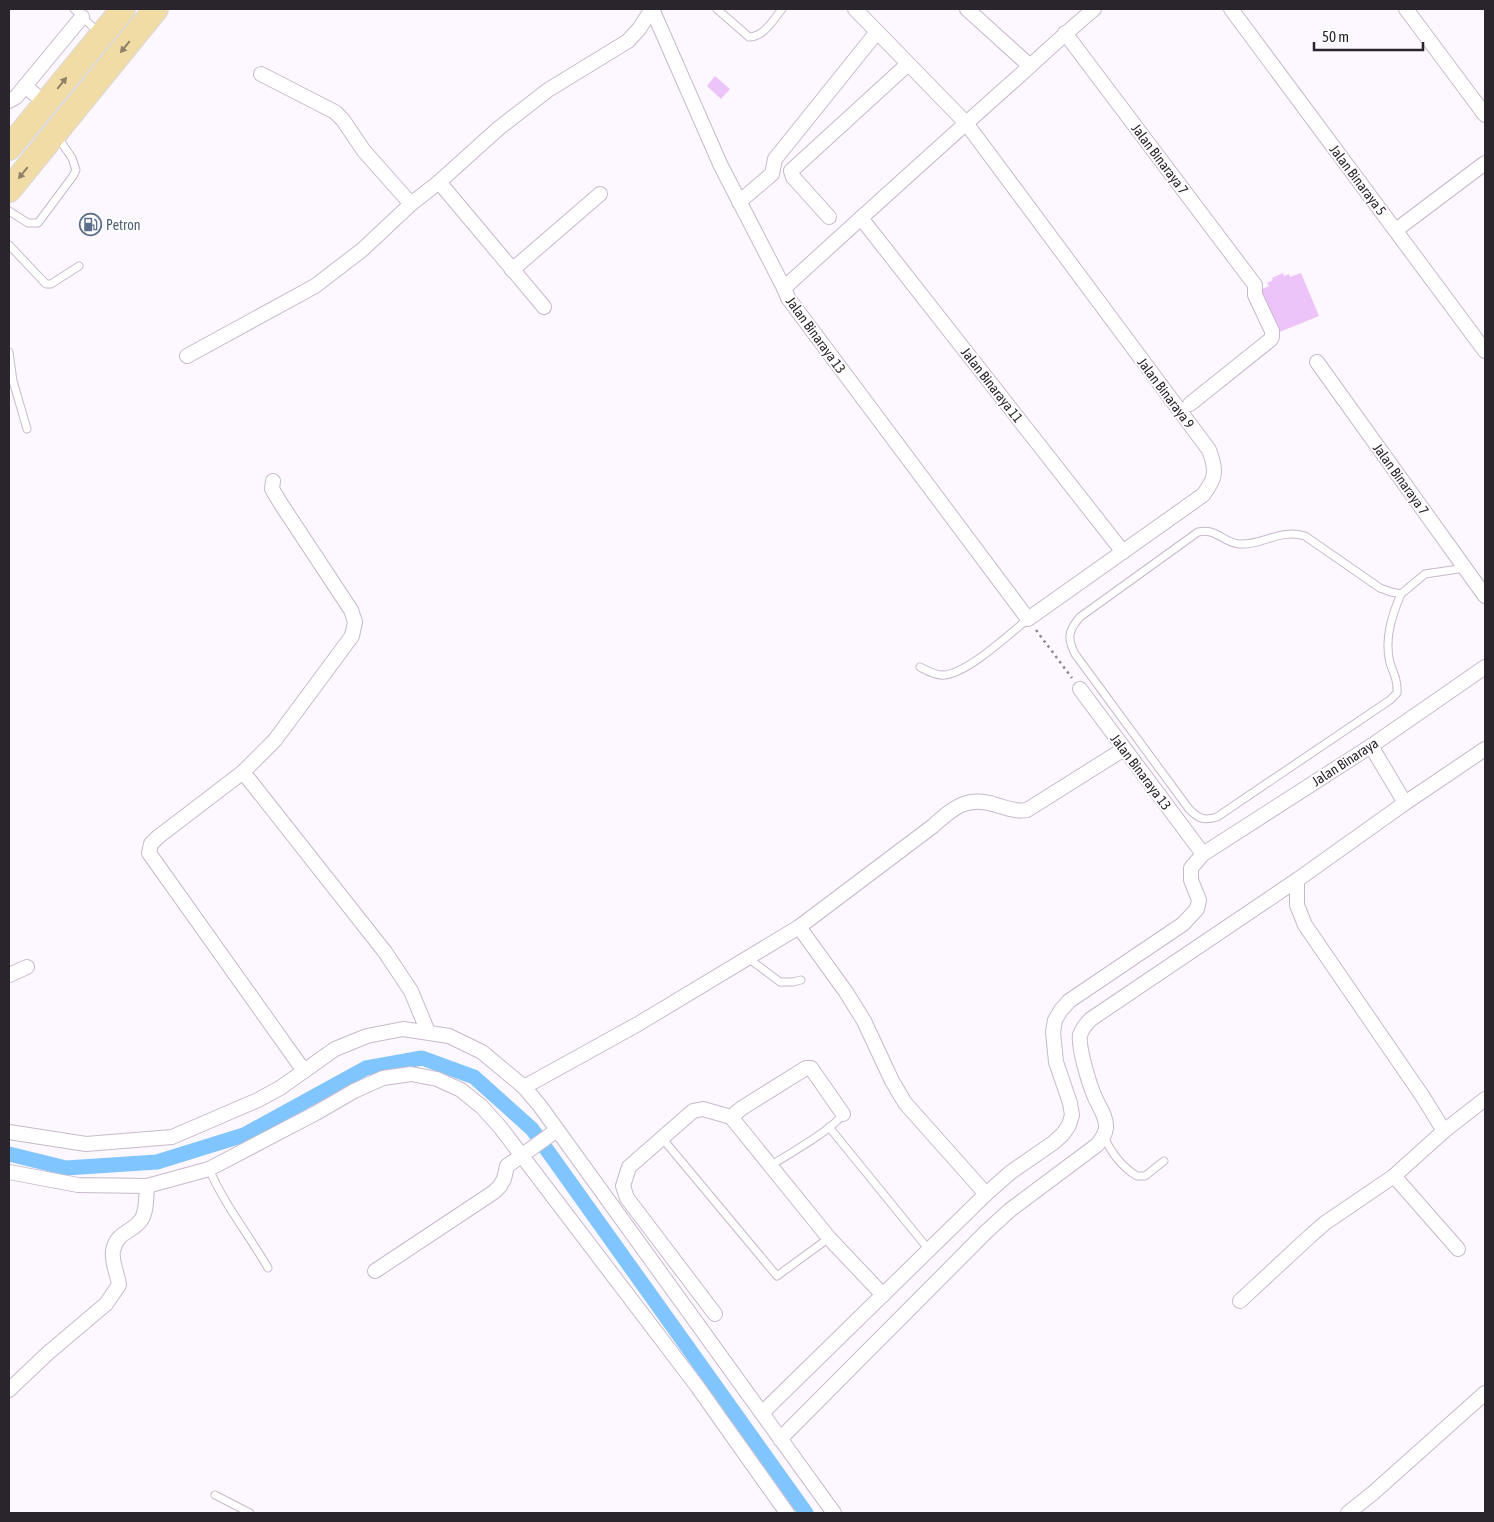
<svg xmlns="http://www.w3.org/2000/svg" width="1494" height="1522" font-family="'Asap Condensed',sans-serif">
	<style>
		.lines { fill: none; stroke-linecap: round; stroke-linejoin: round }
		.canal { stroke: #80c5fd; stroke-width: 15 }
		.building { fill: #edc4fa }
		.service-casing { stroke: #c7bacb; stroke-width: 9 }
		.minor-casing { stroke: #c7bacb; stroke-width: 16 }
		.trunk-casing { stroke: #d9d8d9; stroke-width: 26 }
		.path { stroke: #8e8990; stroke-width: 2.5; stroke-dasharray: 2.5 4; stroke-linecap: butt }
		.service { stroke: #fff; stroke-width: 7 }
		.minor { stroke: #fff; stroke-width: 14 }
		.trunk { stroke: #f2dca6; stroke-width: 24 }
		.oneway { fill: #8e8069 }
		.labels { text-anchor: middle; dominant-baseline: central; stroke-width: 4; stroke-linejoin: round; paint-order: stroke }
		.street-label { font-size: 14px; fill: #2a252c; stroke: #fff }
		.service-label { font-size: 14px; fill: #4e5e75; stroke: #fff; text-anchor: start }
	</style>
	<rect width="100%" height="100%" fill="#fdf7ff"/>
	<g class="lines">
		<path class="canal" d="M9,1154L66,1168L157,1162L244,1135L366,1068L422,1058L474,1077L532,1129L806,1513"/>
	</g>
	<g class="building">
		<path d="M715,76L730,89L721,99L707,86Z"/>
		<path d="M1283,273L1284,276L1289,274L1290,277L1301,273L1319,316L1277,333L1260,290L1269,286L1267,283L1273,280L1272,278Z"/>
	</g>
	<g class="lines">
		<defs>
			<g id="service">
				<path d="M74,9L99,33"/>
				<path d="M717,9L749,37C764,37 773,20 782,9"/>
				<path d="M9,211L28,223H38L73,176L76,170L72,158L57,136"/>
				<path d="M9,245L46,284H51L79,266"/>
				<path d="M9,352L13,381L27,429"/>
				<path d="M1401,594C1392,615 1384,639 1390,663C1394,674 1398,682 1397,693L1390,700L1217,817C1204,821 1199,819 1189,809L1075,654C1067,638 1068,631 1080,617L1198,532C1217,528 1222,542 1239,544C1262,546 1280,528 1305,536L1380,588L1391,592L1401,594L1425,574L1465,568"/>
				<path d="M920,667C928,671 936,676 945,675C969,672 1008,635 1028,619"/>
				<path d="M748,958L780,982H793L801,980"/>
				<path d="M829,1127L929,1250"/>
				<path d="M1104,1137C1111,1152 1122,1167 1137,1176H1145L1164,1161"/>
				<path d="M662,1138L777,1276L829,1238"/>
				<path d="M770,1166C789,1154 832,1130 843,1114"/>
				<path d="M209,1169C224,1204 249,1235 268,1268"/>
				<path d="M215,1495L250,1513"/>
			</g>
			<g id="minor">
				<path d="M652,9L721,166L784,288"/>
				<path d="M855,9L966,123L1209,450C1217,471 1216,478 1203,495L1028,619L788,298L784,288C862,217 939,147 1018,77C1043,54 1068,31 1094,9"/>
				<path d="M967,9L1030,66"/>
				<path d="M1231,9L1485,351"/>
				<path d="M1406,9L1485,115"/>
				<path d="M1065,33L1255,285V295L1272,331V337L1270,340L1190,404"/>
				<path d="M261,74L335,112L343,120L364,151L411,204L439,182"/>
				<path d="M9,101L16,97L25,86"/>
				<path d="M45,103L25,86L82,17"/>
				<path d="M739,202L772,174L775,159L877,32"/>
				<path d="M829,217L793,177L791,171L908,64"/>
				<path d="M861,218L1123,552"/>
				<path d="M1396,230L1485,163"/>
				<path d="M512,270L600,194"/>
				<path d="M544,307L439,182L499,128L548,90L628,41L639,29L652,9"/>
				<path d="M187,356L315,286L362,250L411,204"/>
				<path d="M1317,362L1485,596"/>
				<path d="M273,481L272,489L281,504L351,610L355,622L352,636L275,740L243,772L158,837L151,844L149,853L304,1071"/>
				<path d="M1080,689L1203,854"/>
				<path d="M243,772L385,952L411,991L428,1032"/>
				<path d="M1405,803L1485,749"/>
				<path d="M799,927L846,992L864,1021L892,1081L905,1103L986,1194"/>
				<path d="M9,975L27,967"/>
				<path d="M524,1087L638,1024L799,927L933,826C953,808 967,795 996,805C1007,808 1016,812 1027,810L1124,749"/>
				<path d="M731,1117L742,1108L806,1068H811L843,1114"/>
				<path d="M1444,1131L1485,1099"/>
				<path d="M9,1132L86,1144L172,1137L258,1100L280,1088L335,1049L367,1036L403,1029L449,1036L482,1052L524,1087L540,1106L834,1513"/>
				<path d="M9,1172L78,1185L147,1186L209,1169L316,1113L354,1091L383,1078L411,1074L437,1079L461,1090L482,1107L500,1127L697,1386L787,1513"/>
				<path d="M1394,1176L1458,1249"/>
				<path d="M375,1271L494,1192L500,1186L504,1179L507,1166L557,1130"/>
				<path d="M1240,1301L1309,1237L1325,1223L1394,1176L1444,1131L1423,1097L1305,925L1297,905V880"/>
				<path d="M715,1314L627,1198L623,1186L629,1167L693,1111L703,1109L731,1117L829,1238L883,1295"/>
				<path d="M9,1390L48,1353L106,1304L119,1285C118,1275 111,1261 113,1251C116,1232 133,1232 141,1220C147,1212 146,1196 147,1186"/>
				<path d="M762,1413L986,1194L1011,1172L1053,1143L1063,1134L1069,1125L1072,1115L1070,1103L1056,1062L1053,1032L1055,1020L1061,1010L1069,1001L1183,924L1197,909L1199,900L1191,880V868L1203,854L1371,746L1485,667"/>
				<path d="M780,1439L987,1231L1010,1210L1097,1145C1102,1139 1105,1135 1106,1128C1107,1116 1098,1106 1094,1095C1089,1083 1078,1047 1080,1035C1082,1029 1086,1024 1091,1019L1297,880L1405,803L1371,746"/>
				<path d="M1348,1513L1373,1493L1485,1393"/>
			</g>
			<g id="trunk">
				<path d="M9,148L123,9"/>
				<path d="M9,190L156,9"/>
			</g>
		</defs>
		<use href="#service" class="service-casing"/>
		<use href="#minor" class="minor-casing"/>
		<use href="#trunk" class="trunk-casing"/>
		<path class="path" d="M1036,630L1072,678"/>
		<use href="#service" class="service"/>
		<use href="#minor" class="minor"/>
		<use href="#trunk" class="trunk"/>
	</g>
	<defs><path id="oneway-solid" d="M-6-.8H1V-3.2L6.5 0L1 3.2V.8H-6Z" transform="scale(1.25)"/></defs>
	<g class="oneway">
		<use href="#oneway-solid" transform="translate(125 47) rotate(129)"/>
		<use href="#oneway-solid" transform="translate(62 83) rotate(-51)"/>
		<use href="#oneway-solid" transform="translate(23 173) rotate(129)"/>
	</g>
	<defs>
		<symbol id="fuel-ring" viewBox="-11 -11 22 22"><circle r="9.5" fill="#fff" stroke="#5c6f8a" stroke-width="1.5"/><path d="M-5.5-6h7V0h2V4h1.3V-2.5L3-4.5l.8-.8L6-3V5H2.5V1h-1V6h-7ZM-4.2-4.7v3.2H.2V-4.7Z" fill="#5c6f8a"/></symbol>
	</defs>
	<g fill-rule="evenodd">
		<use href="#fuel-ring" x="78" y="212" width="25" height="25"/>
	</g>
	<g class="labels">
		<g class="street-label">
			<text transform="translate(1160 159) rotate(53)">Jalan Binaraya 7</text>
			<text transform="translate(1358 180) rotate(53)">Jalan Binaraya 5</text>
			<text transform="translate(816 335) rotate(54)">Jalan Binaraya 13</text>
			<text transform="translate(992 385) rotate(52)">Jalan Binaraya 11</text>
			<text transform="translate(1166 393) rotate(53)">Jalan Binaraya 9</text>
			<text transform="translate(1401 479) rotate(54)">Jalan Binaraya 7</text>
			<text transform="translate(1345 762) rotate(-33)">Jalan Binaraya</text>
			<text transform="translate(1141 772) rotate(53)">Jalan Binaraya 13</text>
		</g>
		<g class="service-label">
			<text x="106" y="225">Petron</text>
		</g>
	</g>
	<rect width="1494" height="1522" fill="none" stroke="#2a252c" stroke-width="20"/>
	<path d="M1314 42v8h109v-8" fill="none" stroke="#2a252c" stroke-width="2.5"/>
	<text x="1322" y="42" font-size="15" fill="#2a252c" stroke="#ffffff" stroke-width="4" paint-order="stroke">50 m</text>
</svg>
